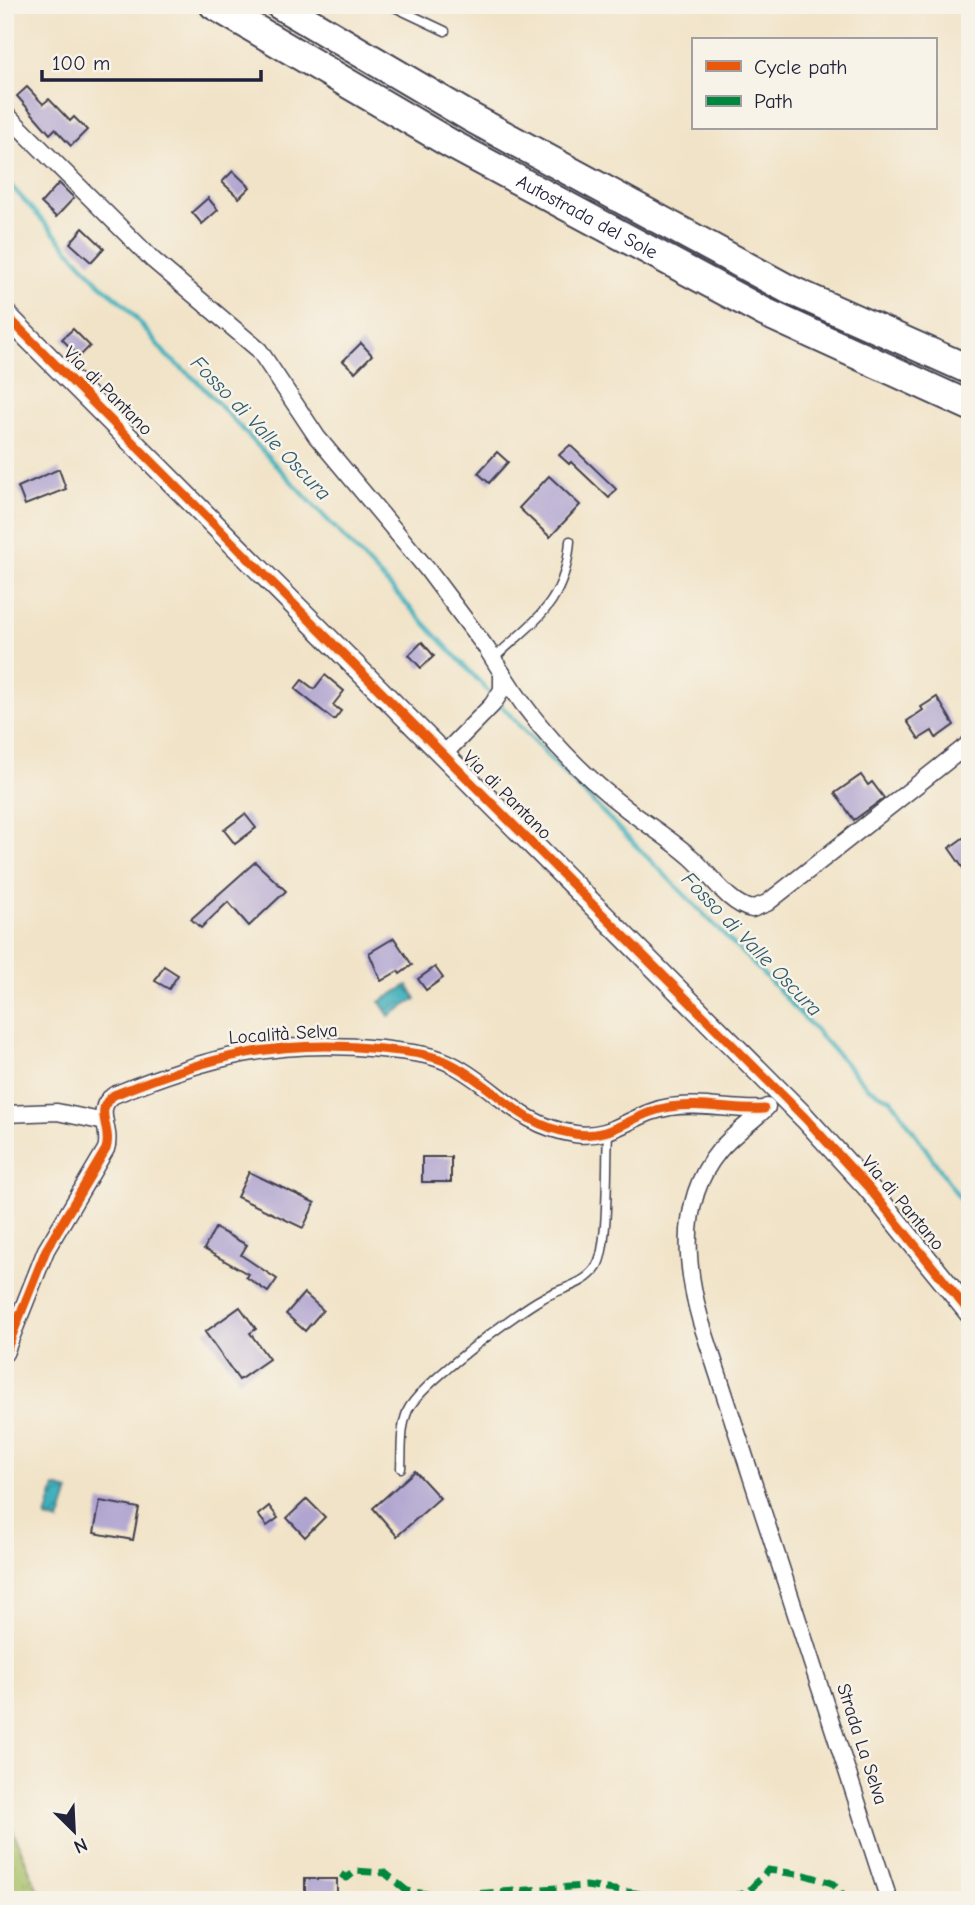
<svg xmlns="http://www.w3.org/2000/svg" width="975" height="1905" font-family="'Comic Neue',sans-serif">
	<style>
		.park { fill: url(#park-tufts); stroke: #637050; stroke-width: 2 }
		.water { fill: url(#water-waves); stroke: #31697c; stroke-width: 2 }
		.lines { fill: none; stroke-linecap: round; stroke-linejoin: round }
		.stream { stroke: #40b0bc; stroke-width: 4.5 }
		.building { fill: #b0a4d0 }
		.lane-casing { stroke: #413f50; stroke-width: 11 }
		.street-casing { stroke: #413f50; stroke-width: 19 }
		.secondary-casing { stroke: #413f50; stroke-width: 24 }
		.highway-casing { stroke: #413f50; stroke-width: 32 }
		.lane { stroke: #fff; stroke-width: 8 }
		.street { stroke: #fff; stroke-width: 16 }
		.secondary { stroke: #fff; stroke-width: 21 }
		.highway { stroke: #fff; stroke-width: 28 }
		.quiet { stroke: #00873e; stroke-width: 7; stroke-dasharray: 14 7; stroke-linecap: butt }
		.cycleway-casing { stroke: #f7f3e8; stroke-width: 13 }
		.cycleway { stroke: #e8590c; stroke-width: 9 }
		.labels { text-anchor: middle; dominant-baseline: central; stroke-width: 5; stroke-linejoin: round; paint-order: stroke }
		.street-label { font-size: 19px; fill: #22223b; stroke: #f7f3e8 }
		.water-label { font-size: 21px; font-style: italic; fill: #2e5b6f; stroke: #f7f3e8 }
	</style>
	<defs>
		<pattern id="park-tufts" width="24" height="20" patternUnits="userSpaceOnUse" patternTransform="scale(1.75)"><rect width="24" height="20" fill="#a4bf65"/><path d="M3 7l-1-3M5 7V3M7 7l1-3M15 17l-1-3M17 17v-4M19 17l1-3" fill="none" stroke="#859b54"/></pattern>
		<pattern id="water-waves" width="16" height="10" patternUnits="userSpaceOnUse" patternTransform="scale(1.75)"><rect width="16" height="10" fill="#40b0bc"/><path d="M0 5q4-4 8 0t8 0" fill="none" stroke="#358f9a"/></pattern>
	</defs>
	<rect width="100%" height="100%" fill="#f7f3e8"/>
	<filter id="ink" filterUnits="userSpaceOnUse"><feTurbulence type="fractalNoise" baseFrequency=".0143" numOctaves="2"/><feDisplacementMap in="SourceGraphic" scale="14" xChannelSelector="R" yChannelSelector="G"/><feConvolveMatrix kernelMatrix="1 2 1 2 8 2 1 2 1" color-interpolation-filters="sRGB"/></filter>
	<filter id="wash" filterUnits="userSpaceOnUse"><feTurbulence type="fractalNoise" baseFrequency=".00686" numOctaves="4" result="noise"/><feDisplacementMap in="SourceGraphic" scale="28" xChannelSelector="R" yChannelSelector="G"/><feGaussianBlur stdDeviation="1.57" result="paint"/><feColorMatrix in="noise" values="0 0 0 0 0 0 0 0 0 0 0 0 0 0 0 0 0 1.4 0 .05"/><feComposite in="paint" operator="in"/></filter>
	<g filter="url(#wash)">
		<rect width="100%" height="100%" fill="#f1e3c7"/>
		<path class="park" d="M5,1819L10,1823L42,1900H5Z"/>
		<g class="water">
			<path d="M408,985L416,999L389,1016L380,1002Z"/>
			<path d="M55,1487L69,1491L59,1522L46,1518Z"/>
		</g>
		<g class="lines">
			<g class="stream">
				<path d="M5,179L99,283L125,305L167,356L197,381L492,695"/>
				<path d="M499,703L556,765L775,986L868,1088L892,1100L970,1213"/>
			</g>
		</g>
		<g id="blocks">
			<g class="building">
				<path d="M27,87L43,104L49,99L70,121L74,117L87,130L71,146L55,129L50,134L17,96Z"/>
				<path d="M233,171L250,187L239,198L222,182Z"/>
				<path d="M59,183L74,198L56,217L41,203Z"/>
				<path d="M208,198L218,210L202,224L192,212Z"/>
				<path d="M83,228L104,248L91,262L70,243Z"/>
				<path d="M73,329L90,346L79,357L62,339Z"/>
				<path d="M361,343L372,355L355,372L343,361Z"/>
				<path d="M570,445L616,489L609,498L571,462L569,464L559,455Z"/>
				<path d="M497,452L508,462L489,483L478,473Z"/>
				<path d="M59,469L66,489L25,505L18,487Z"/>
				<path d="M549,476L580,505L550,537L519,508Z"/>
				<path d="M422,642L434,656L421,668L409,655Z"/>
				<path d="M325,675L344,691L333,705L341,711L334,720L295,689L302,680L314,689Z"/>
				<path d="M937,697L954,725L936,738L932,731L919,739L907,721L923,710L921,707Z"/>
				<path d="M861,775L868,785L872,782L884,798L854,820L835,793Z"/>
				<path d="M245,814L256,828L235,844L224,830Z"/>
				<path d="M970,833V847L965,851L970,858V878L949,848Z"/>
				<path d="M255,862L286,891L249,926L228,902L201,928L191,919Z"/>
				<path d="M394,938L412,965L400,974L398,971L381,981L369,953Z"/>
				<path d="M164,966L178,975L169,989L155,981Z"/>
				<path d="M435,967L443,978L426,990L418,979Z"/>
				<rect x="422" y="1157" width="29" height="25"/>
				<path d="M249,1172L315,1203L303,1228L237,1197Z"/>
				<path d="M215,1228L247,1245L241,1255L277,1279L268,1292L246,1277L248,1274L204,1249Z"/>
				<path d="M304,1293L323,1310L305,1331L286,1314Z"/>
				<path d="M240,1307L256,1329L250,1333L269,1359L239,1380L205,1332Z"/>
				<path d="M415,1471L440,1498L397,1536L373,1508Z"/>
				<path d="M307,1499L325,1517L305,1537L287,1518Z"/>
				<path d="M100,1501L139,1508L133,1540L94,1533Z"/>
				<path d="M269,1506L278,1518L267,1526L258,1515Z"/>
				<rect x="305" y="1879" width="32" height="21"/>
			</g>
		</g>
	</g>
	<g filter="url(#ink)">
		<use href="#blocks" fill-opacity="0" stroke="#413f50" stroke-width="2"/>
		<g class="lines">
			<defs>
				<g id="lane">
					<path d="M390,5L445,31"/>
					<path d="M493,659C536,619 565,604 570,541"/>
					<path d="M401,1468C402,1449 400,1428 408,1410C419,1386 516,1312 543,1298C560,1288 586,1285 597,1266C609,1246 606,1162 608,1134"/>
				</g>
				<g id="street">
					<path d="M5,113L153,260L259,350L317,437L427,569L487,649L502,673V690L492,705L442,756"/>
					<path d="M502,673C536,727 577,771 628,810C649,826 672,840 692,858C709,873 729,905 752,909L767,903L970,743"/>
					<path d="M767,1107C752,1122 733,1134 719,1151C679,1199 685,1266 701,1322L889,1900"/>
					<path d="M5,1114L57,1112L105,1122"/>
					<path d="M5,1353L46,1250L106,1149C113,1128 92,1110 114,1095C207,1057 279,1038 381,1049C405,1052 431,1053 453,1065C499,1089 517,1125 575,1134C613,1140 634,1112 670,1107C700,1102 733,1111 764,1109"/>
				</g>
				<path id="secondary" d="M5,314L805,1118L868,1187L970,1313"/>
				<g id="highway">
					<path id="s1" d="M214,5L451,144L764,312L970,406"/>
					<path d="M280,5L470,117L788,289L970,370"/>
				</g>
			</defs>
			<use href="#lane" class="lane-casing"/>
			<use href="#street" class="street-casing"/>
			<use href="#secondary" class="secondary-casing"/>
			<use href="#highway" class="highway-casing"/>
			<use href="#lane" class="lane"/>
			<use href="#street" class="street"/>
			<use href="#secondary" class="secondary"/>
			<use href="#highway" class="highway"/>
			<g class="quiet">
				<path d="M341,1874L347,1878L356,1871L385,1873L407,1891"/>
				<path d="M401,1900L407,1891L442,1896L586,1886L685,1900"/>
				<path d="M710,1900L747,1893L768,1870L805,1875L832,1883L848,1900"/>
			</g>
			<defs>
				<g id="cycleway">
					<path d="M5,314L805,1118L868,1187L970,1313"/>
					<path d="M5,1353L46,1250L106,1149C113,1128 92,1110 114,1095C207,1057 279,1038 381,1049C405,1052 431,1053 453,1065C499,1089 517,1125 575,1134C613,1140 634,1112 670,1107C700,1102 733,1111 764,1109"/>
				</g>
			</defs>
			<use href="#cycleway" class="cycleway-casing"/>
			<use href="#cycleway" class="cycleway"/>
		</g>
	</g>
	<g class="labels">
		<g class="street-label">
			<text stroke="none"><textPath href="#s1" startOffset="429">Autostrada del Sole</textPath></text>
			<text transform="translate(108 391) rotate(45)">Via di Pantano</text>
			<text transform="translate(507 795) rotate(45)">Via di Pantano</text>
			<text transform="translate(283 1034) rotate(-4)">Località Selva</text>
			<text transform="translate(903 1203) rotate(50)">Via di Pantano</text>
			<text transform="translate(862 1744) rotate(72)">Strada La Selva</text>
		</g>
		<g class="water-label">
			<text transform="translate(261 428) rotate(46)">Fosso di Valle Oscura</text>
			<text transform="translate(752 944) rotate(46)">Fosso di Valle Oscura</text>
		</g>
	</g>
	<rect width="975" height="1905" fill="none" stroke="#f7f3e8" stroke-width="28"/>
	<rect x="692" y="38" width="245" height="91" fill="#f7f3e8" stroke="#a29fa3" stroke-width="2"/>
	<rect x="706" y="61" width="35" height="10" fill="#e8590c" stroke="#a29fa3" stroke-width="2"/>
	<text x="754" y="74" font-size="21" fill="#22223b">Cycle path</text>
	<rect x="706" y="96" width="35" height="10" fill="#00873e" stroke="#a29fa3" stroke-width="2"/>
	<text x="754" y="108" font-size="21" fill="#22223b">Path</text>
	<g transform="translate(74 1831) rotate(156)" stroke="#f7f3e8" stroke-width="5" paint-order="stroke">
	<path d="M0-5L12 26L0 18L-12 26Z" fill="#22223b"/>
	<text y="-10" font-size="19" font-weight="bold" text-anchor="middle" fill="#22223b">N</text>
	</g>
	<path d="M42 70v10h219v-10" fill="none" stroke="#22223b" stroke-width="3.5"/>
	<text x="52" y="70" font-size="21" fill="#22223b" stroke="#f7f3e8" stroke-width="5" paint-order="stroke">100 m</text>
</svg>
